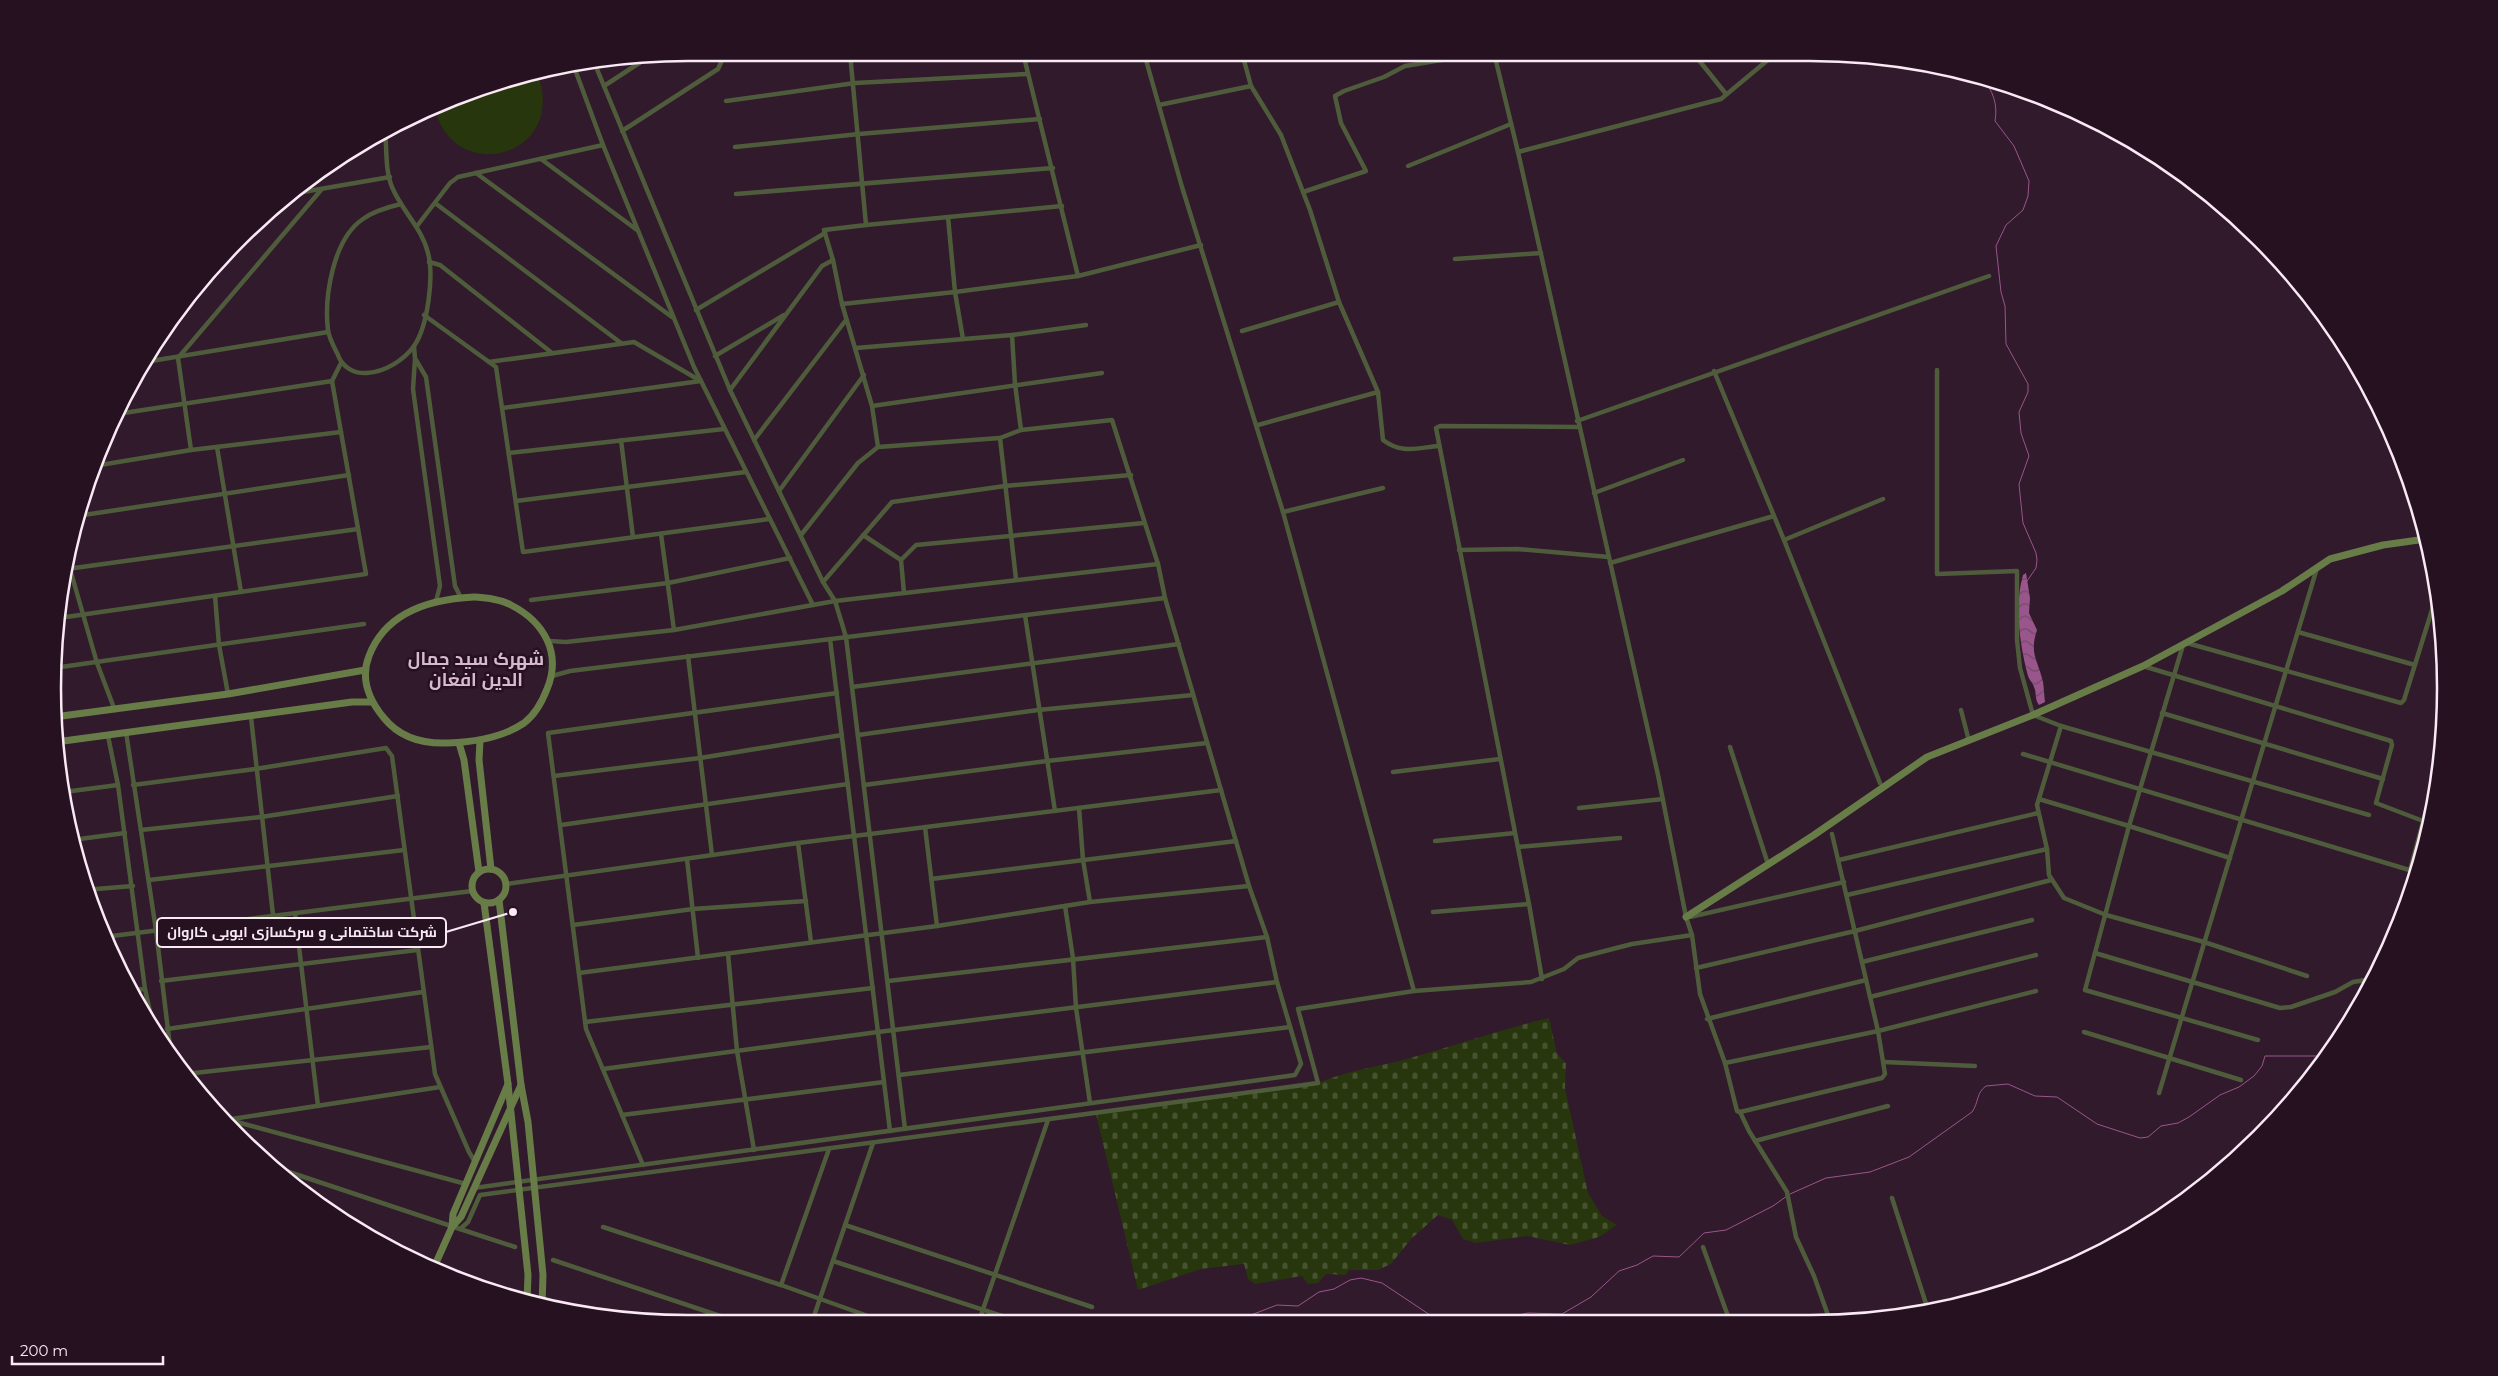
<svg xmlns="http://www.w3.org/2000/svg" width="2498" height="1376" font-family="Montserrat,Cairo,sans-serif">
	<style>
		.cemetery { fill: url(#cemetery-stones) }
		.park { fill: #27360c }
		.water { fill: url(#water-waves) }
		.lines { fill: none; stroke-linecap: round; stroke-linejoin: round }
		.stream { stroke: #9a558c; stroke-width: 1 }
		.street { stroke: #4f5c3c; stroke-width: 4.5 }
		.secondary { stroke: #687c48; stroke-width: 7 }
		.labels { text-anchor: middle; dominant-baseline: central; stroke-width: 5; stroke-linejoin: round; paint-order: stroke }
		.district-label { font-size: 18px; font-weight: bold; fill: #d8bad0; stroke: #261121 }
		.rim { fill: none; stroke: #f9e9f4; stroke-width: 2.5 }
		.leader { fill: none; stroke: #f9e9f4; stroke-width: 2 }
		.callout-dot { fill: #f9e9f4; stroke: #261121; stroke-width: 2 }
		.callout { fill: #261121; stroke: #f9e9f4; stroke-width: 2 }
		.callout-label { font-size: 14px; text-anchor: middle; font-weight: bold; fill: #f9e9f4 }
	</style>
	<defs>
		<pattern id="cemetery-stones" width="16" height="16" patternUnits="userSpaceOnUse" patternTransform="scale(1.25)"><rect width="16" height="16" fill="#27360c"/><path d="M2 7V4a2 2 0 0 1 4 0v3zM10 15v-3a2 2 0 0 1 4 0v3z" fill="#475330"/></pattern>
		<pattern id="water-waves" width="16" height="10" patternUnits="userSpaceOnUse" patternTransform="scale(1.25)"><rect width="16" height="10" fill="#9a558c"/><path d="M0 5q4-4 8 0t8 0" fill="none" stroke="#6f4d67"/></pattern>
	</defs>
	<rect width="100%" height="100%" fill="#301a2b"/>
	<path class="cemetery" d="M1549,1018L1557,1054L1566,1063L1565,1088L1588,1193L1602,1216L1617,1225L1599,1237L1570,1245L1527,1236L1476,1243L1463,1239L1452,1220L1438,1215L1411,1239L1391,1264L1378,1270H1349L1346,1275L1326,1274L1318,1283L1308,1284L1302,1276L1255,1284L1248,1279L1244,1264L1201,1269L1138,1290L1096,1114L1318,1083C1349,1070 1378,1067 1410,1058C1457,1045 1502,1029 1549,1018Z"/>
	<path class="park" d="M537,72C570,158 452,187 435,108L483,86Z"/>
	<path class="water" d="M2026,573L2030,598L2029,613L2037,630C2029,654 2038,660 2043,682C2044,688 2044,695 2045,702L2039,705C2034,698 2037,693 2034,687C2033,683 2029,680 2028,676C2020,646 2014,606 2023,575Z"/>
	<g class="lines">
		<g class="stream">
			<path d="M1982,77C1993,91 1998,104 1995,121L2014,146L2029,181L2028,196L2023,210L2006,225L1996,246L2001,292L2005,306L2006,344L2028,384V392L2019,412L2021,433L2029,456L2019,484L2023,523L2036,553L2037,560L2036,568L2027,581"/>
			<path d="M1790,1194L1826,1178L1870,1172L1909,1157L1972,1112C1979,1102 1976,1093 1986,1086L2008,1084L2035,1096L2057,1097L2097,1124L2140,1138L2148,1137L2161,1126L2178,1123L2189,1117L2220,1095L2239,1087L2254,1076L2262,1066L2265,1056H2325"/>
			<path d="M1500,1319L1528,1313L1562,1314L1591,1297L1619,1271L1637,1265L1653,1256L1679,1257L1704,1233L1726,1230L1773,1206L1787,1196"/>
			<path d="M1238,1320L1277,1305L1298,1306L1319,1292L1334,1289L1350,1280L1361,1278L1382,1283L1430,1315L1449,1320"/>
		</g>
		<g class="street">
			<path d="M1023,53L1078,276"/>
			<path d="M1144,53L1182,187L1283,512L1414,991"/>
			<path d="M1242,53L1251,86L1281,135L1310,210L1339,302L1378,392L1383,440C1401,454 1417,448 1438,446"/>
			<path d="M1494,53L1518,152L1658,775L1686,917L1692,935L1700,994L1725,1063L1737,1111L1740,1112L1749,1131L1787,1192L1796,1237L1814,1276L1829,1318"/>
			<path d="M1694,54L1726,94"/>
			<path d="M594,62L730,390L823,582L835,601L846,637L905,1129"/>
			<path d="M573,64L603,145L694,367L813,605"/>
			<path d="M604,86L650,56"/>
			<path d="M726,101L855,83L1027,74"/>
			<path d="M1159,105L1251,86"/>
			<path d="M385,131C387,148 385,171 392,187C402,211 422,228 428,253C434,276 428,326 414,346C404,360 385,372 367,373C354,374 342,367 338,355C334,347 329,338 328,330C324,297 333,239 363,219C374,211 388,207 401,204"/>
			<path d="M622,131L718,69L724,56L749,53"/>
			<path d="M735,147L859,134L1040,119"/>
			<path d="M1518,152L1721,99L1775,54"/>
			<path d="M541,159L637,230"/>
			<path d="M1408,166L1511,124"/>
			<path d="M476,173L672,317"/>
			<path d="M1303,192L1366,171L1341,123L1335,96L1344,91L1384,77L1405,66L1484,53"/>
			<path d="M291,194L390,177"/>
			<path d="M736,194L1053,168"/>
			<path d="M435,203L621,343"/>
			<path d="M948,217L955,292L963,339"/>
			<path d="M866,225L1062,206"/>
			<path d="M417,226L450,183L458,177L603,145"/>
			<path d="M1455,259L1541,253"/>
			<path d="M833,260L842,304L955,292L1078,276L1201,245"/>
			<path d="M429,262L440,265L552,353"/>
			<path d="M842,304L872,406L878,447"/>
			<path d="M696,310L825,233"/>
			<path d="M424,315L496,367L523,552L769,519"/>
			<path d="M1242,331L1339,302"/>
			<path d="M1012,335L1015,384L1021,430L1000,438L1016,579"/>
			<path d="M414,346L415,359L413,389L440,586L436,601"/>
			<path d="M856,348L1012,335L1086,325"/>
			<path d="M715,356L784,315"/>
			<path d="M416,360L426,377L455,586L461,598"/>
			<path d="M145,362L328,332"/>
			<path d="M489,362L634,342L699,380"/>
			<path d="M1937,370V574L2017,571V640L2020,668L2033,715L2061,726L2369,815"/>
			<path d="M1714,371L1784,540L1880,783"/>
			<path d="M332,381L341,363"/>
			<path d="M730,390L822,266L833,260L824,230L866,225L850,53"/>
			<path d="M872,406L1102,373"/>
			<path d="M502,408L701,381"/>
			<path d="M1577,421L1989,276"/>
			<path d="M1258,425L1378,392"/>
			<path d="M621,440L633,537"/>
			<path d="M754,440L846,320"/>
			<path d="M217,447L241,592"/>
			<path d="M191,450L178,358L321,190"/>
			<path d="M509,453L724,429"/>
			<path d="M94,466L191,450L341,432"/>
			<path d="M779,491L864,375"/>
			<path d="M1594,493L1683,460"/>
			<path d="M516,501L746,472"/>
			<path d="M1283,512L1383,488"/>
			<path d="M77,516L349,475"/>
			<path d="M661,534L674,630"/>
			<path d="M801,535L858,463L878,447L1000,438"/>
			<path d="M863,535L901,560"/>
			<path d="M1784,540L1883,499"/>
			<path d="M1459,550L1517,549L1609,557"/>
			<path d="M68,562L97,663L114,708"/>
			<path d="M1610,563L1774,516"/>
			<path d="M67,569L358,529"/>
			<path d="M823,582L892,502L1005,486L1131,475"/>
			<path d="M904,593L901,560L916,545L1144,523"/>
			<path d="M215,596L219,645L228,694"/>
			<path d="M531,600L668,583L790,558"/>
			<path d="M1025,615L1055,811"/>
			<path d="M59,618L366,574L332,381L117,414"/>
			<path d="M2298,632L2415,665"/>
			<path d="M830,639L890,1131"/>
			<path d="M549,641L566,642L674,630L835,601L1158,564"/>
			<path d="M2187,643L2401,703L2404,700L2436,597"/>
			<path d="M688,656L712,855"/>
			<path d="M2143,666L2391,741L2392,745L2376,803L2423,821"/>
			<path d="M54,668L364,624"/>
			<path d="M552,676L570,671L1165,598"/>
			<path d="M852,687L1179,644"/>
			<path d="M1961,710L1969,741"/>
			<path d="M2162,713L2383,779"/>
			<path d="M251,717L273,915"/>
			<path d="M2061,726L2037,805L2047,849L2049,875L2064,898L2106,915L2204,942L2307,976"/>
			<path d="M126,732L156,930L171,1055"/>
			<path d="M858,735L1038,710L1193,695"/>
			<path d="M108,736L118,785L145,989L154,1030"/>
			<path d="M1730,747L1768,864"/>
			<path d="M2023,754L2416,872"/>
			<path d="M1393,772L1500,759"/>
			<path d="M554,776L700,758L842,735"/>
			<path d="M133,785L255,769L386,748L392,756L435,1074L469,1152L475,1162"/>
			<path d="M864,785L1047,761L1207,743"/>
			<path d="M64,792L118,785"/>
			<path d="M2039,799L2129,826L2183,645"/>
			<path d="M1079,808L1083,860L1090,902"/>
			<path d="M1579,808L1663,799"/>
			<path d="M561,825L848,784"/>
			<path d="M925,827L937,926"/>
			<path d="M141,830L261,817L398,796"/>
			<path d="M72,840L125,833"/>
			<path d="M1435,841L1515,833"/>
			<path d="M798,843L811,942"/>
			<path d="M1518,847L1620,838"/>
			<path d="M2230,858L2129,826L2085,990L2258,1040"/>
			<path d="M687,859L698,958"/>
			<path d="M1839,860L2038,813"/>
			<path d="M2410,870L2441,755"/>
			<path d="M931,879L1236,841"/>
			<path d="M149,880L404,850"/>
			<path d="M506,884L798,843L1221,790"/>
			<path d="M89,895L96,889L133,886"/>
			<path d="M1847,895L2047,849"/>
			<path d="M1065,906L1073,958L1076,1008L1090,1103"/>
			<path d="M1433,912L1529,904"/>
			<path d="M295,913L318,1106"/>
			<path d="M1690,917L1844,882"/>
			<path d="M573,925L693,909L806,901"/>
			<path d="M104,937L472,891"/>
			<path d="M2095,953L2280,1008L2291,1007L2335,992L2353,982L2372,979"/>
			<path d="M728,954L737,1051L754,1150"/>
			<path d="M1862,962L2032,920"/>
			<path d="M1696,968L1855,931L2051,880"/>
			<path d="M579,973L937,926L1090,902L1249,886"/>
			<path d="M1542,979L1529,904L1436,428L1440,426L1578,427"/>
			<path d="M161,981L417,950"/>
			<path d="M888,981L1267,937"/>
			<path d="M132,990L145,989"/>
			<path d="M1870,997L2036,955"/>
			<path d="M1707,1019L1866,980"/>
			<path d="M585,1022L873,988"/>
			<path d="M167,1029L423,992"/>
			<path d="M2084,1032L2241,1080"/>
			<path d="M1884,1062L1975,1066"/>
			<path d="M1725,1063L1878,1031L2036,991"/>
			<path d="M603,1069L878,1032L1277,982"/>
			<path d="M185,1074L431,1047"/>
			<path d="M899,1075L1290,1027"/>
			<path d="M2159,1093L2317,568"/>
			<path d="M1740,1112L1882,1078L1885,1074L1878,1031L1832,834"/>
			<path d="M622,1115L884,1082"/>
			<path d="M222,1118L466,1184"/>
			<path d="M232,1119L440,1087"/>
			<path d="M1755,1141L1888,1106"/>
			<path d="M643,1165L586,1029L548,733L837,693"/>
			<path d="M274,1167L460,1229L468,1222L480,1195L1318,1083L1298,1009L1414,991L1531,982L1564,969L1578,958L1597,953L1632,944L1692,935"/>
			<path d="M474,1188L1295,1075L1301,1064L1277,982L1267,937L1249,886L1165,598L1158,564L1112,420L1021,430"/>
			<path d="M1892,1198L1928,1310"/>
			<path d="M845,1225L1092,1307"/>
			<path d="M603,1227L781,1285L882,1321"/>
			<path d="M460,1229L515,1247"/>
			<path d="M1703,1247L1729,1319"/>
			<path d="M553,1260L738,1322"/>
			<path d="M833,1261L1018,1321"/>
			<path d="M781,1285L829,1149"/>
			<path d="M979,1321L1048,1120"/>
			<path d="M812,1322L873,1143"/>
		</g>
		<g class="secondary">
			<path d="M474,597C486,598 500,599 511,605C544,622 562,653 547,689C542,702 536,714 524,723C502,738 475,742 448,743C423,744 400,738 384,718C369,700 360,679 369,656C386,611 431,599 474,597Z"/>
			<path d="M54,717L228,694L365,670"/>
			<path d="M480,741L479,760L491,869"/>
			<path d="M56,742L352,702H371"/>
			<path d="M459,743L464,760L479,872"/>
			<circle cx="489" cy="886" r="17"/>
			<path d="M1686,917L1814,835L1927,757L2033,715L2143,666L2282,591L2330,559L2383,545L2426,539"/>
			<path d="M508,1084L528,1275L527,1302"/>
			<path d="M521,1085L528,1122L543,1275L542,1305"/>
			<path d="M452,1227L461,1217L521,1085L499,900"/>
			<path d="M435,1265L452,1227L453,1214L508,1084L484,903"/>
		</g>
	</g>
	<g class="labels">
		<g class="district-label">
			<text x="476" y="659">شهرک سید جمال<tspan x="476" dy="21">الدین افغان</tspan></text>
		</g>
	</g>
	<path d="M0 0H2498V1376H0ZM688 61H1810A627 627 0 0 1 2437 688V688A627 627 0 0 1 1810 1315H688A627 627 0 0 1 61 688V688A627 627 0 0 1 688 61Z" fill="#261121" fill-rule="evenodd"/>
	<path class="rim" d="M688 61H1810A627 627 0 0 1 2437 688V688A627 627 0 0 1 1810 1315H688A627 627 0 0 1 61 688V688A627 627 0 0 1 688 61Z"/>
	<path class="leader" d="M513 912L446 932"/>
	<circle class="callout-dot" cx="513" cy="912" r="5"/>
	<rect class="callout" x="157" y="918" width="289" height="29" rx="5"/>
	<g class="callout-label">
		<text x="302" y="937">شرکت ساختمانی و سرکسازی ایوبی کاروان</text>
	</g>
	<path d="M12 1356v8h151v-8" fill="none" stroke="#f9e9f4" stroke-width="2.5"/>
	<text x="20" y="1356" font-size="15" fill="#f9e9f4" stroke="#261121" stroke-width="4" paint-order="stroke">200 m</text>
</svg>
